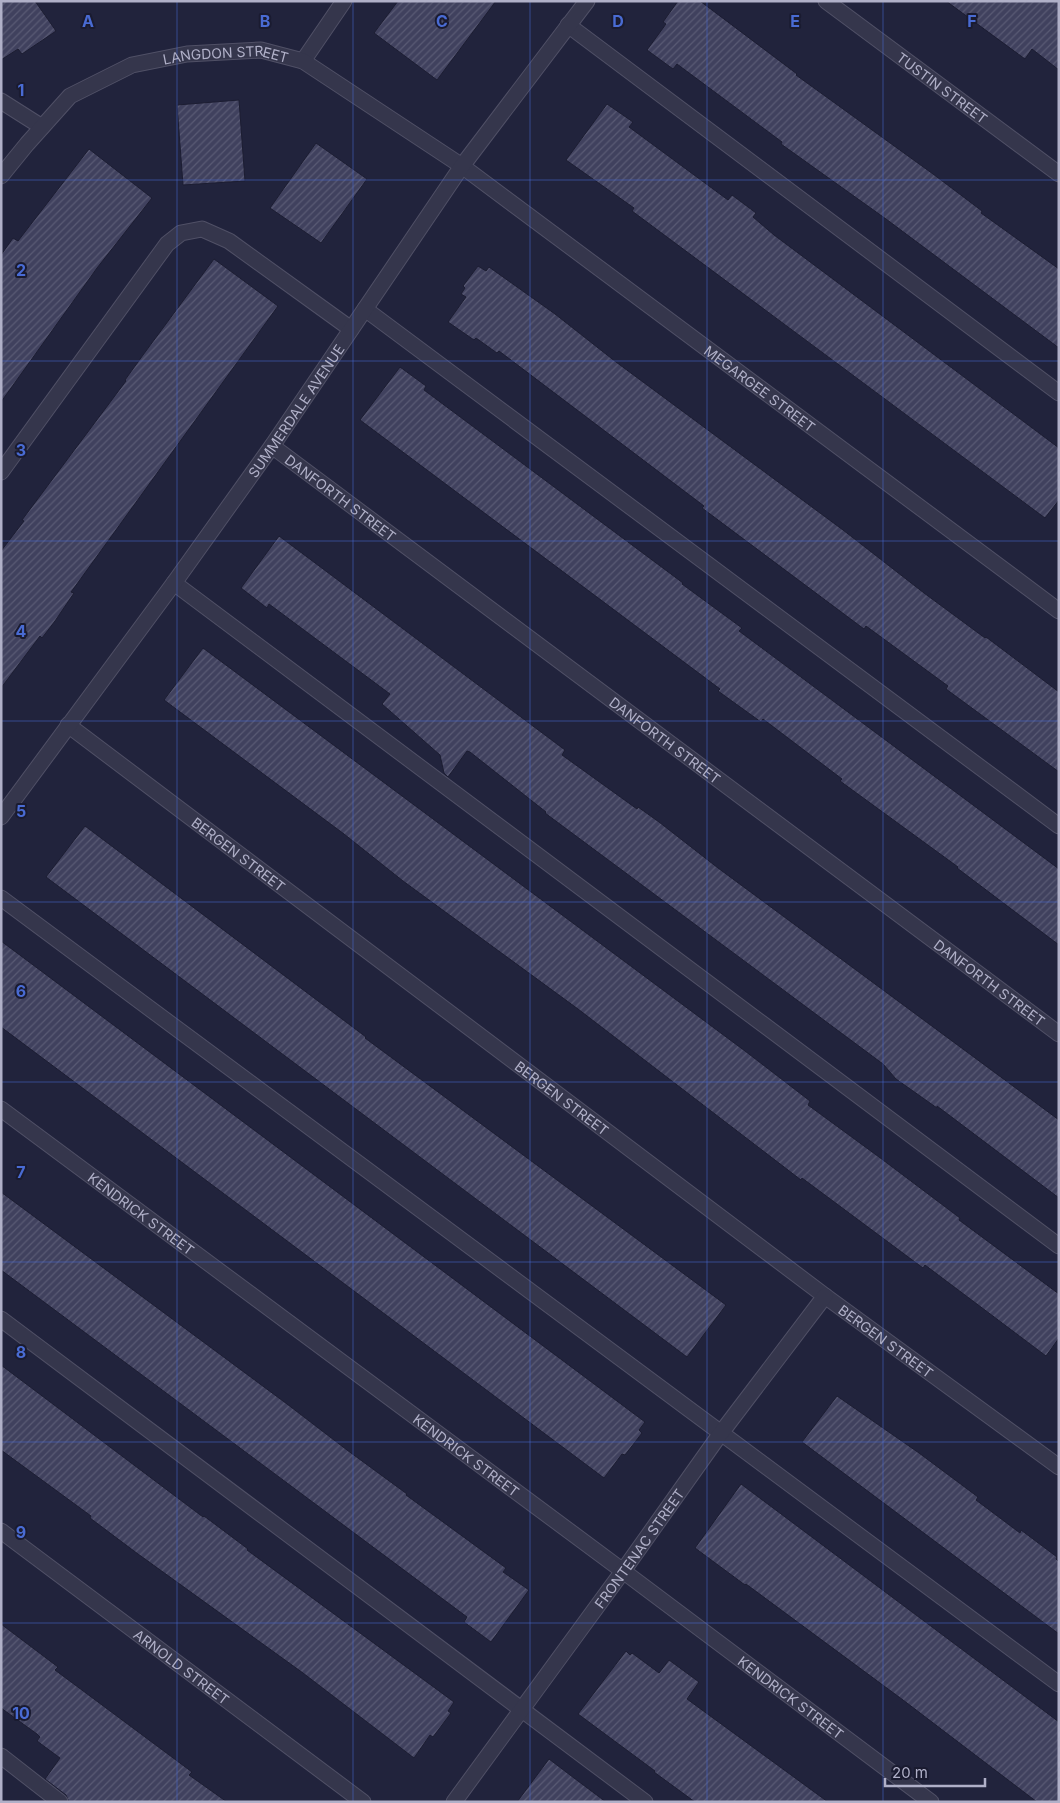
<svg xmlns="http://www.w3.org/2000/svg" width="1060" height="1803" font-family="Inter,sans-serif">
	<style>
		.building { fill: url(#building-hatch); stroke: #1c1d32 }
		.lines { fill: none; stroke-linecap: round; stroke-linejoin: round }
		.minor-casing { stroke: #505066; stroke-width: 17 }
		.minor { stroke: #35364c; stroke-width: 15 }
		.grid { fill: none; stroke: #496bd3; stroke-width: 1; stroke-opacity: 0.55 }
		.labels { text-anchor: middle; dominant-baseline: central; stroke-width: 4; stroke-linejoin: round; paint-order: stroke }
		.street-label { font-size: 14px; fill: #b0b0c8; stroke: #1a1b30 }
		.grid-label { font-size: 16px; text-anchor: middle; font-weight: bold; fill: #496bd3; stroke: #1a1b30; stroke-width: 4; stroke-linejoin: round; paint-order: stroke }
	</style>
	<defs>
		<pattern id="building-hatch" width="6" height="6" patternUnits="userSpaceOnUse" patternTransform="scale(1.25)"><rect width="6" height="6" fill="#40415e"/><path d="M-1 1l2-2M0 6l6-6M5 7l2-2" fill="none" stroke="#595a74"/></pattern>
	</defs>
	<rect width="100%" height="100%" fill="#21233c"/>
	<g class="building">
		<path d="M1,1H35L56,31L22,54L18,49L1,60Z"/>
		<path d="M398,1H496L437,80L374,33Z"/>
		<path d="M678,1H700L797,74L796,75L933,174L982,211L981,213L1059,269V348L886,219L781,144L782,142L677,64L673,69L647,50L666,24L663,22Z"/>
		<path d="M946,1H1059V70L1032,49L1025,59Z"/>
		<path d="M239,100L245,181L183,185L177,105Z"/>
		<path d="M607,104L633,122L629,127L728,200L732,195L756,213L753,217L774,235L1059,448V500L1045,518L632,211L634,208L566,160Z"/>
		<path d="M316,143L367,179L321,243L270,208Z"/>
		<path d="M89,149L152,198L97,268L1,402V255L13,238L18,241Z"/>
		<path d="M214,259L278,306L74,588L71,592L74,593L55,621L42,638L40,636L1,688V551L24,521L22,520L126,381L125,380L143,355Z"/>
		<path d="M478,266L486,271L489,267L555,314L616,362L843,530L924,593L985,638L986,637L1059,692V772L946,689L948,686L866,626L864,629L702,508L704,506L499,351L497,353L476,338L474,340L448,322L466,297L461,294L465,288L463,286Z"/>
		<path d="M400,367L426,386L424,390L683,583L682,584L742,628L739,631L1059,869V945L957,868L958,867L840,781L842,779L763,719L761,722L718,691L720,689L360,420Z"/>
		<path d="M279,536L565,750L562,755L637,809L638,807L659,822L718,868L1059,1120V1198L937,1106V1108L896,1079L883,1064L545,813L546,812L470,752L467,751L448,777L444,773L440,755L382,704L390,694L269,604L267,608L241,588Z"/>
		<path d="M203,648L745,1051L810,1101L808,1105L879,1157L960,1218L959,1220L1059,1294V1338L1046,1356L925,1265L923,1268L802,1178L801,1180L578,1009L403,881L344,834L164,700Z"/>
		<path d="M85,826L366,1037L365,1038L726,1305L687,1357L46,877Z"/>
		<path d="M1,941L645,1422L639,1430L642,1433L625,1455L622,1454L604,1478L1,1027Z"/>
		<path d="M1,1192L287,1404L347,1450L407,1494L406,1495L506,1568L503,1572L529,1590L491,1642L464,1622L467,1617L1,1270Z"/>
		<path d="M1,1365L203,1517L204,1516L248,1549L247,1550L454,1702L448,1711L451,1713L433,1737L430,1735L414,1758L303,1673L138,1554L90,1518L91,1516L1,1450Z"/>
		<path d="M837,1396L919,1453L978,1497L976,1500L1020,1533L1021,1530L1057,1557L1056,1559L1059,1562V1634L802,1442Z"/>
		<path d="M741,1484L1059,1722V1802H1037L903,1700L746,1584L745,1585L695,1548Z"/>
		<path d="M1,1624L58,1667L55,1670L192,1772L189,1775L227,1802H69L66,1795L45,1779L60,1758L37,1741L40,1737L37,1734L1,1708Z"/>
		<path d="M626,1651L630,1655L632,1653L659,1673L669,1660L699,1682L687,1699L828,1802H695L654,1772L655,1771L578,1714Z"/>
		<path d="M549,1759L574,1778L606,1802H517Z"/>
	</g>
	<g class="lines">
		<defs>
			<g id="minor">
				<path id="s1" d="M826,1L1059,174"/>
				<path d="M568,25L1059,393"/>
				<path d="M303,61L344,1"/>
				<path d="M1,101L42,127"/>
				<path id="s2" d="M1,176L27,144L70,96L132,65L187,54L261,50L303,61L462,166L1059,611"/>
				<path d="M365,309L1059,826"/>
				<path id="s3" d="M272,446L1059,1034"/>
				<path d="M1,472L167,244L181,233L202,229L229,241L351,329"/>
				<path d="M174,583L1059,1246"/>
				<path id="s4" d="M68,725L825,1296L1059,1467"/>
				<path id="s5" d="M1,817L174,583L272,446L462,166L587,1"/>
				<path d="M1,898L1059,1684"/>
				<path id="s6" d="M1,1109L623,1571L931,1802"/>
				<path d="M1,1319L645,1802"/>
				<path id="s7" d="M1,1531L363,1802"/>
				<path d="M1,1756L60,1802"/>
				<path id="s8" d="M454,1802L623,1571L721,1433L825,1296"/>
			</g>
		</defs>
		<use href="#minor" class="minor-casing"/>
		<use href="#minor" class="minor"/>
	</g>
	<path class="grid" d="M177,1V1802M353,1V1802M530,1V1802M707,1V1802M883,1V1802M1,180H1059M1,361H1059M1,541H1059M1,721H1059M1,902H1059M1,1082H1059M1,1262H1059M1,1442H1059M1,1623H1059"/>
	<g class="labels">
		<g class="street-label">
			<text stroke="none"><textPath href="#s2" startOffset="270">LANGDON STREET</textPath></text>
			<text stroke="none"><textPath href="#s1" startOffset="145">TUSTIN STREET</textPath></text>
			<text stroke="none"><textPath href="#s2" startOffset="911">MEGARGEE STREET</textPath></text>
			<text stroke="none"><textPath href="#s5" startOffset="502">SUMMERDALE AVENUE</textPath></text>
			<text stroke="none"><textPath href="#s3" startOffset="86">DANFORTH STREET</textPath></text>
			<text stroke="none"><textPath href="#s3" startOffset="491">DANFORTH STREET</textPath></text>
			<text stroke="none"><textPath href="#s4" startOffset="214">BERGEN STREET</textPath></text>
			<text stroke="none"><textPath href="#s3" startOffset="896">DANFORTH STREET</textPath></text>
			<text stroke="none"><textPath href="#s4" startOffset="619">BERGEN STREET</textPath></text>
			<text stroke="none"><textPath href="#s6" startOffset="175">KENDRICK STREET</textPath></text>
			<text stroke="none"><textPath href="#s4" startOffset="1024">BERGEN STREET</textPath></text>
			<text stroke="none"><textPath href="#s6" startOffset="580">KENDRICK STREET</textPath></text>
			<text stroke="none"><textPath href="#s8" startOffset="314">FRONTENAC STREET</textPath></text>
			<text stroke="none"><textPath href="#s7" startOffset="226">ARNOLD STREET</textPath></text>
			<text stroke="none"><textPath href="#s6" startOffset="985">KENDRICK STREET</textPath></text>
		</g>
	</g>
	<g class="grid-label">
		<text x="88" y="27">A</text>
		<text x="265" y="27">B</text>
		<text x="442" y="27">C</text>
		<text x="618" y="27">D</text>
		<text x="795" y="27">E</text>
		<text x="972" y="27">F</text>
		<text x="21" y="96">1</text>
		<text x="21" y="276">2</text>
		<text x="21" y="456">3</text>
		<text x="21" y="637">4</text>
		<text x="21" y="817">5</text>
		<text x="21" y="997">6</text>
		<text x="21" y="1178">7</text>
		<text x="21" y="1358">8</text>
		<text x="21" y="1538">9</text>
		<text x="21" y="1719">10</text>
	</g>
	<rect width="1060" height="1803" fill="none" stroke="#b0b0c8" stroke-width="5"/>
	<path d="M885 1778v8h100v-8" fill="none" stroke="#b0b0c8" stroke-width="2.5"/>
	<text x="892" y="1778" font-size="15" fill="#b0b0c8" stroke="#1a1b30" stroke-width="4" paint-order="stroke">20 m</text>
</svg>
